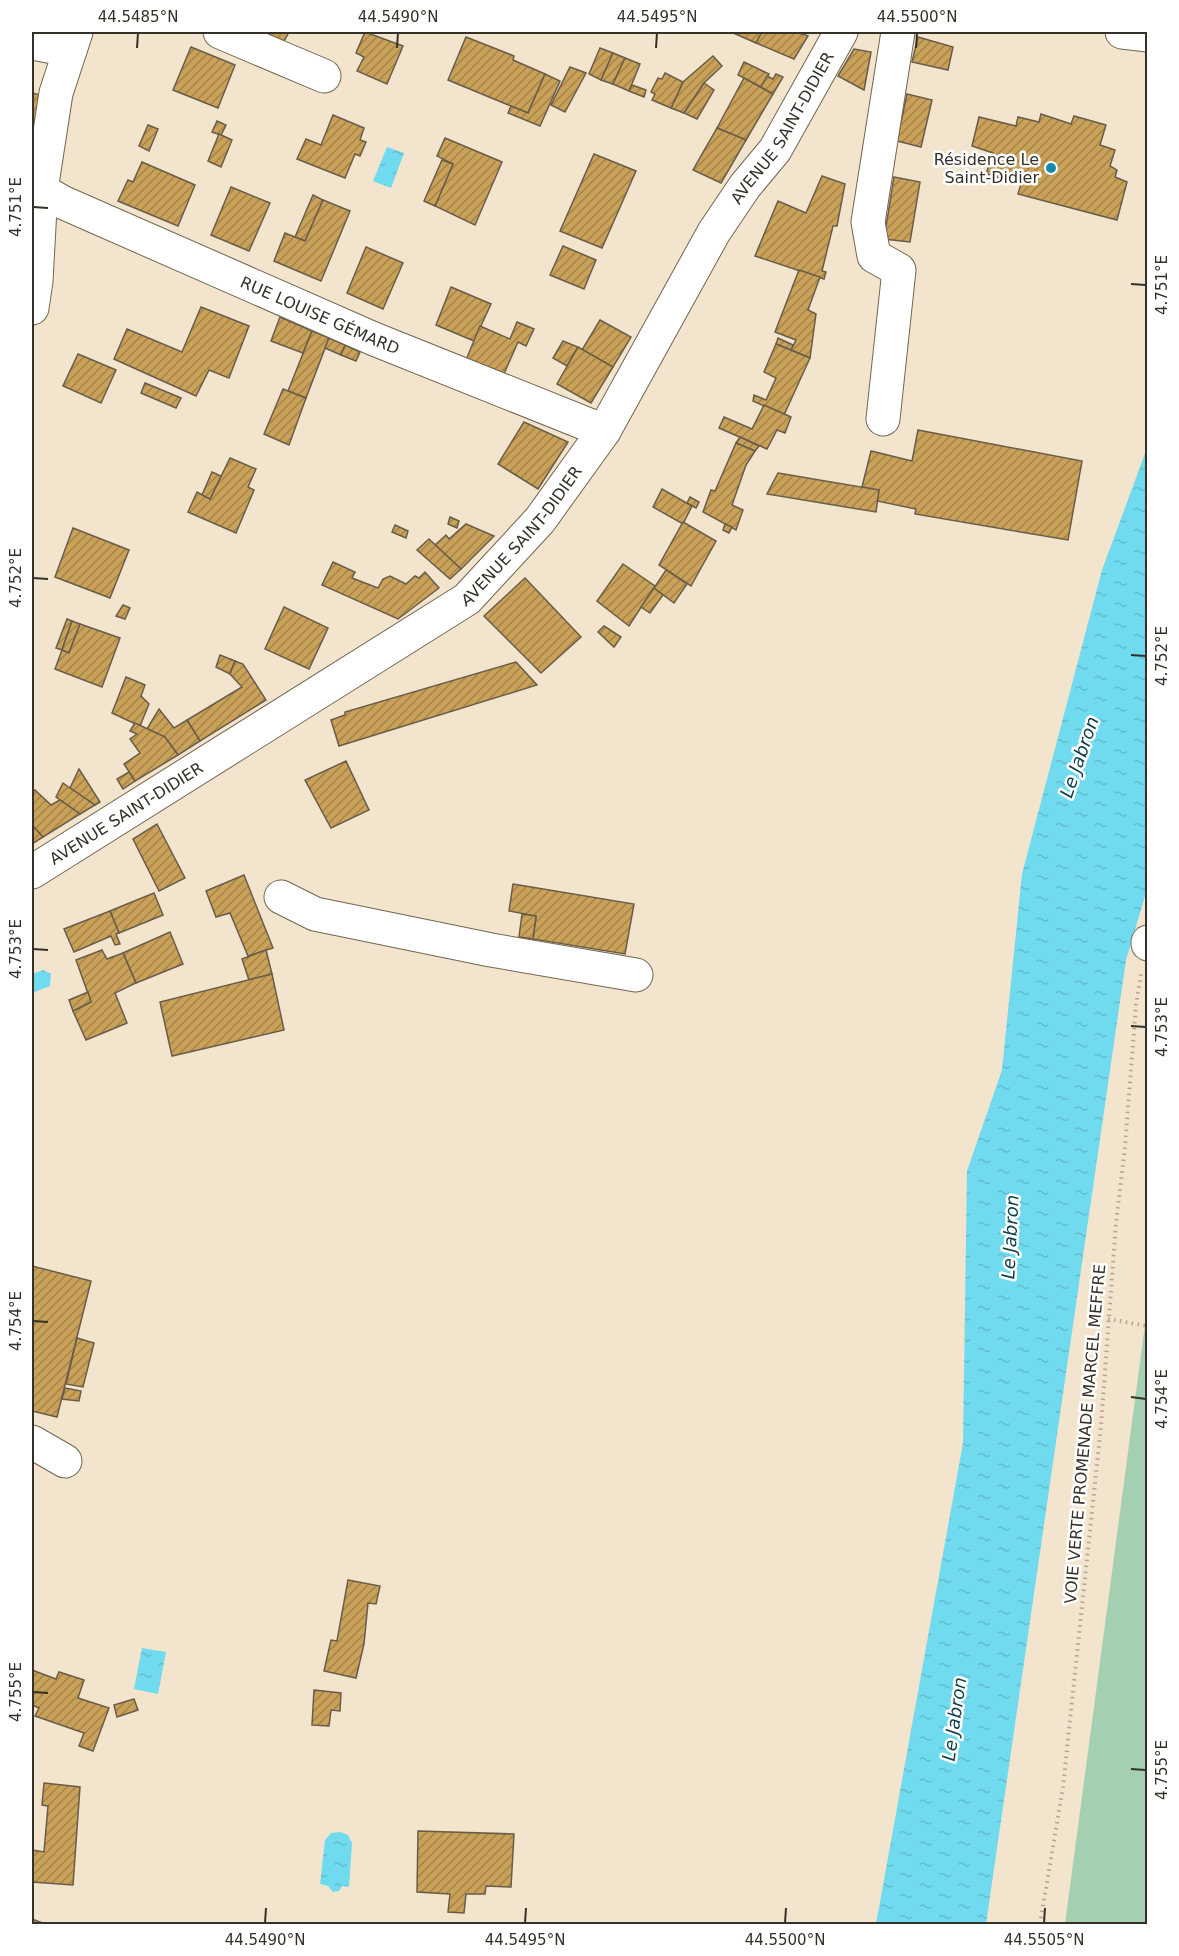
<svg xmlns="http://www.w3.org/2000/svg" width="1179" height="1956" font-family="'DejaVu Sans',sans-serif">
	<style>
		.green { fill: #a4d0b1 }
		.water { fill: url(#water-ripples) }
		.building { fill: url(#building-hatch); stroke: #695d49; stroke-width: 1.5 }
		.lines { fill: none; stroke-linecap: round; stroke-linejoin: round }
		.minor-casing { stroke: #726651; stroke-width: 35 }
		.path { stroke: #b1a694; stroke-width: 4; stroke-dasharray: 1.5 4.5; stroke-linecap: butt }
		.minor { stroke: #fff; stroke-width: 33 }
		.ticks { fill: none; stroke: #363128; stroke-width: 2 }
		.poi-dot { fill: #108aad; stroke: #fff; stroke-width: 2 }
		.labels { text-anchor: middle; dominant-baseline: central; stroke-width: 5; stroke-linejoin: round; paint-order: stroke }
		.street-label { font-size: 16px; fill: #363128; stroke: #fff }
		.poi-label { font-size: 16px; fill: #363128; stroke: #fff; text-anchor: end }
		.water-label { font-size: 18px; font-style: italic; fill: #0f414a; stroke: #fff }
		.neatline { fill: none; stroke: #363128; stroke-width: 2 }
		.ticks-label { font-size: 15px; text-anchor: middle; fill: #363128 }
	</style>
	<defs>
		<pattern id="water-ripples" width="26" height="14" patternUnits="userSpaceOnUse" patternTransform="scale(1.5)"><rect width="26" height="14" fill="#70dbef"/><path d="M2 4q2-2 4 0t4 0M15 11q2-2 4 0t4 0" fill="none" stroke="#62bccd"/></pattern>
		<pattern id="building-hatch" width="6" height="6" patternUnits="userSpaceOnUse" patternTransform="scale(1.5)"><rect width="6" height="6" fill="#caa159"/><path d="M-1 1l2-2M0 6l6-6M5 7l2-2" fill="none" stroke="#a5844a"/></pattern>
	</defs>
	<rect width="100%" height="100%" fill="#f2e4cd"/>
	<path class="green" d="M1147,1310V1924H1065Z"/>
	<g class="water">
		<path d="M387,147L404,153L391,188L373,181Z"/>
		<path d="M1147,448L1148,886L1126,960L986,1924H876L963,1443L967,1171L1002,1070L1022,874L1102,570Z"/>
		<path d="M43,970L51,974L50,986L32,993V974Z"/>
		<path d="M142,1648L166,1652L158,1694L134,1689Z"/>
		<path d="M340,1832L348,1835L352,1843L349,1887L342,1886L339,1891L333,1892L328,1886L320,1884L325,1840L331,1833Z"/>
	</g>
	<g class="building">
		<path d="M262,32H289L284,41Z"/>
		<path d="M365,32L403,46L387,84L357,71L364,57L356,53Z"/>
		<path d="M731,32H762L756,43Z"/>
		<path d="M762,32H797L808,36L794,59L756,43Z"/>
		<path d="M466,37L514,56L513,60L545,74L528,113L448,80Z"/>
		<path d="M918,37L953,47L948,70L912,62Z"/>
		<path d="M191,47L235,65L218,108L173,90Z"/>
		<path d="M600,48L613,53L601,80L589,74Z"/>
		<path d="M854,49L871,52L864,90L838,76Z"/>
		<path d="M613,53L625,58L613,84L601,80Z"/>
		<path d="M713,56L722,66L704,83L684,113L671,108L683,82Z"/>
		<path d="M625,58L640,64L629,91L613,84Z"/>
		<path d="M744,62L769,74L761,87L738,75Z"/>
		<path d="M570,67L586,73L565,112L551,105Z"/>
		<path d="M665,73L683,82L671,108L652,100L655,94L651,92L658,78L662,79Z"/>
		<path d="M545,74L560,81L540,126L508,113L511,106L528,113Z"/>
		<path d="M776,74L783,77L773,94L761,87L767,76L773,79Z"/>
		<path d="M744,78L773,94L746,140L717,128Z"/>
		<path d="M704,83L714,90L697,119L684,113Z"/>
		<path d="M632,85L646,90L644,97L629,91Z"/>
		<path d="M32,93L41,95L32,144Z"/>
		<path d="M907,94L932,100L921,147L897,141Z"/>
		<path d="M1041,114L1071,124L1074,116L1106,125L1100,145L1115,150L1110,166L1117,170L1115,177L1127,182L1117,220L1018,194L1021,184L986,174L993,153L972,146L979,117L1016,126L1018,117L1039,122Z"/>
		<path d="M333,115L364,128L360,140L366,142L360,156L355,154L345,178L297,159L306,139L321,145Z"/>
		<path d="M217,121L226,125L221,135L212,132Z"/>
		<path d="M148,125L158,129L149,151L139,146Z"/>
		<path d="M717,128L746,140L721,183L693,170Z"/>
		<path d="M219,134L232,140L221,167L208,161Z"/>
		<path d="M445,138L502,162L475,225L435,206L453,164L437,156Z"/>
		<path d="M594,154L636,171L602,248L560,231Z"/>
		<path d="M442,160L453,164L435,206L424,201Z"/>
		<path d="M142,162L195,185L178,226L118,201L128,180L133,182Z"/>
		<path d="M822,176L845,184L837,226H833L822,271L826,272L824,279L755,256L778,201L806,213Z"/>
		<path d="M894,177L920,182L910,242L884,239Z"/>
		<path d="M231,187L270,203L249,251L211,235Z"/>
		<path d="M313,195L323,200L305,241L295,237Z"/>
		<path d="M323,200L350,211L321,281L274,261L285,233L305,241Z"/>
		<path d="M563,246L596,260L584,289L550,275Z"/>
		<path d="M366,247L403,263L383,309L347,293Z"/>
		<path d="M799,270L820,277L808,310L816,314L810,358L791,350L796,340L775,332Z"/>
		<path d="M451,287L491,304L474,341L436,325Z"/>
		<path d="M201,307L249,326L229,378L209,370L196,396L114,359L127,329L182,352Z"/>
		<path d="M280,317L312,331L303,353L271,341Z"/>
		<path d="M600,320L631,337L613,367L582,350Z"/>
		<path d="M517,322L534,329L526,346L518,342L503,376L466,360L480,326L510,339Z"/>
		<path d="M312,331L329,338L306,398L288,391Z"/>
		<path d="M329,338L345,345L341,355L325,348Z"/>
		<path d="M778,338L793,345L791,350L776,344Z"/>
		<path d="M563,341L578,347L567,366L553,358Z"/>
		<path d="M776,344L810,358L784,415L753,401L754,395L766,400L776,378L764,372Z"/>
		<path d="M345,345L360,352L356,361L341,355Z"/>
		<path d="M578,347L613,367L591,403L557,384Z"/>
		<path d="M78,354L116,370L101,403L63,386Z"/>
		<path d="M145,383L181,398L176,408L141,393Z"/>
		<path d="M283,389L306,398L289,445L264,434Z"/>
		<path d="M764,405L791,417L785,433L777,430L767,449L719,428L724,417L752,429Z"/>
		<path d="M524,422L568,442L538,489L498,464Z"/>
		<path d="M918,430L1082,461L1068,540L915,514L916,509L877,501L879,490L862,487L871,451L912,461Z"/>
		<path d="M740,437L759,446L755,451L736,443Z"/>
		<path d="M736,443L755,451L746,465L732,505L743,510L736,530L703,512L711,490L715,491Z"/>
		<path d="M230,458L256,469L248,487L254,490L236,533L188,512L197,492L210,499Z"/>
		<path d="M212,472L221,476L210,499L202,495Z"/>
		<path d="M778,473L879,490L876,512L767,494Z"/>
		<path d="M662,489L692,506L683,524L653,507Z"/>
		<path d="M690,497L699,502L696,508L687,503Z"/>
		<path d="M450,517L459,521L457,528L448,524Z"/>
		<path d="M683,522L716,541L691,586L659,565Z"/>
		<path d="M466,524L494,536L461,569L435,545L446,535L449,539Z"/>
		<path d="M725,524L732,527L729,533L723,530Z"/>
		<path d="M395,525L408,531L406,538L392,532Z"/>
		<path d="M73,528L129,550L110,598L55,577Z"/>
		<path d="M429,539L461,569L450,579L417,550Z"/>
		<path d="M333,562L355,572L352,578L378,588L383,579L390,576L406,584L415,576L419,578L425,572L439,588L398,619L322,585Z"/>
		<path d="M623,564L655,586L629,626L597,601Z"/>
		<path d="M666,570L687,584L674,603L654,588Z"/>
		<path d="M525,578L581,637L541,673L484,616Z"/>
		<path d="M654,588L663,595L650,613L641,607Z"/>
		<path d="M123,605L130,608L125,619L116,616Z"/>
		<path d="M284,607L328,628L309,669L265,649Z"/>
		<path d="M67,619L72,621L62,650L56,648Z"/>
		<path d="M72,621L80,624L69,653L62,650Z"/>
		<path d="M80,624L120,638L102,687L55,669L62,650L69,653Z"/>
		<path d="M604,626L621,637L614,647L598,632Z"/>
		<path d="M220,655L235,661L230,674L216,667Z"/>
		<path d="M235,661L243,664L266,700L200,741L187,720L242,687L230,674Z"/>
		<path d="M516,662L537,685L339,746L331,720L345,715V712Z"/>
		<path d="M126,677L145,685L141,696L149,704L140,726L112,713Z"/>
		<path d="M159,709L174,728L187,720L200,741L178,755L165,737L147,729Z"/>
		<path d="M135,723L165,737L178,755L135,781L124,764L140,753L130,739L137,734L130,731Z"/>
		<path d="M346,761L369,810L331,828L305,780Z"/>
		<path d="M79,769L100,802L95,805L70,788Z"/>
		<path d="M129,772L135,781L123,789L117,779Z"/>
		<path d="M63,783L70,788L95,805L80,814L56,797Z"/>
		<path d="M35,790L51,805L60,800L80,814L43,837L32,825V792Z"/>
		<path d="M157,824L185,878L159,891L133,839Z"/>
		<path d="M32,825L43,837L32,844Z"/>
		<path d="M244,875L273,948L248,956L230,913L216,917L206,891Z"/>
		<path d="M513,884L634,904L625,954L533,939L536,916L509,911Z"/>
		<path d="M154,893L163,915L119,933L110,911Z"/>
		<path d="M110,911L119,933L116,934L120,944L115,945L111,936L74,952L64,929Z"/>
		<path d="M522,914L536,916L533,939L519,937Z"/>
		<path d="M170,932L183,964L136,983L123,953Z"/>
		<path d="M102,950L107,959L123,953L136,983L115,993L127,1023L86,1040L73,1011L91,1002L76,960Z"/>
		<path d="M266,950L272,974L249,980L242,959Z"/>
		<path d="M272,974L284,1030L172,1056L160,1002Z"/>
		<path d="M88,992L91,1002L73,1011L69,1000Z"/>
		<path d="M32,1266L91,1281L57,1417L32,1411Z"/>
		<path d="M77,1338L94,1343L83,1387L66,1384Z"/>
		<path d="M65,1388L81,1391L79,1401L62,1399Z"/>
		<path d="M348,1580L380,1586L376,1604L368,1603L364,1644L356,1678L324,1671L331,1640L337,1641Z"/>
		<path d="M32,1670L56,1679L59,1672L84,1680L78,1698L109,1708L93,1751L79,1746L84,1733L35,1716L39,1708L32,1705Z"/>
		<path d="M314,1690L341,1693L340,1711L331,1710L329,1726L312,1725Z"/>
		<path d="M134,1699L138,1710L117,1717L114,1705Z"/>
		<path d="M44,1783L80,1787L73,1885L32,1882V1850L44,1852L48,1806L42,1805Z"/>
		<path d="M418,1831L514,1834L511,1887L486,1886L485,1894H466L464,1913L448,1912L450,1894L417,1892Z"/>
		<path d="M32,1919L45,1924H32Z"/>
	</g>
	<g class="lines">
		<defs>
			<g id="minor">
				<path d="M220,32L324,76"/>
				<path d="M1122,32L1148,35"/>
				<path d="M32,43L70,50"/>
				<path id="s1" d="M41,190L62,202L374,339L604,431"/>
				<path d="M32,308L36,281L41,190L56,93L76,32"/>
				<path d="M883,419L899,270L874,256L868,222L898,32"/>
				<path id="s2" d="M32,872L467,599L540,520L604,431L714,232L745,186L775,150L841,32"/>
				<path d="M281,897L315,914L491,950L636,975"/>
				<path d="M1148,942V944"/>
				<path d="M32,1442L65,1461"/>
			</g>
		</defs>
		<use href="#minor" class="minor-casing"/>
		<g class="path">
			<path d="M1108,1319L1148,1326"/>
			<path d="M32,1651L35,1652"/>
			<path d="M1040,1924L1063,1787L1101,1426L1116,1223L1125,1147L1136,1005L1141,974"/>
		</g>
		<use href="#minor" class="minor"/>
	</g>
	<path class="ticks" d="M137,48L138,33M397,48L398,33M656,48L657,33M916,48L917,33M33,207L48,208M1131,284L1146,285M33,578L48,579M1131,655L1146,656M33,949L48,950M1131,1026L1146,1027M33,1321L48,1322M1131,1397L1146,1399M33,1692L48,1693M1131,1769L1146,1770M265,1923L266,1908M525,1923L526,1908M785,1923L786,1908M1044,1923L1045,1908"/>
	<circle class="poi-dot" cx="1051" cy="168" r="6"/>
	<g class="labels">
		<g class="street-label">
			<text stroke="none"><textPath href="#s2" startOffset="1083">AVENUE SAINT-DIDIER</textPath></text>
			<text stroke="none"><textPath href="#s1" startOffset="306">RUE LOUISE GÉMARD</textPath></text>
			<text stroke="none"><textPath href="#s2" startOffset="597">AVENUE SAINT-DIDIER</textPath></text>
			<text stroke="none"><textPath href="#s2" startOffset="111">AVENUE SAINT-DIDIER</textPath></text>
			<text transform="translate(1085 1434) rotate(-85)">VOIE VERTE PROMENADE MARCEL MEFFRE</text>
		</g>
		<g class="poi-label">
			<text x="1039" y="159">Résidence Le<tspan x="1039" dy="18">Saint-Didier</tspan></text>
		</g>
		<g class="water-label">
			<text transform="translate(1079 757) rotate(-71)">Le Jabron</text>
			<text transform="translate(1010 1237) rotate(-87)">Le Jabron</text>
			<text transform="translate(954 1719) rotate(-82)">Le Jabron</text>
		</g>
	</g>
	<rect width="1179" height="1956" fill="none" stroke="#ffffff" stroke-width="66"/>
	<rect x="33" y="33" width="1113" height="1890" class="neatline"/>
	<g class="ticks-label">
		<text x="138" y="22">44.5485°N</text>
		<text x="398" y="22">44.5490°N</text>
		<text x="657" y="22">44.5495°N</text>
		<text x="917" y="22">44.5500°N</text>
		<text transform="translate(16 207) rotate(-90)" y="5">4.751°E</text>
		<text transform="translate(1162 285) rotate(-90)" y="5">4.751°E</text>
		<text transform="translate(16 578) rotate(-90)" y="5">4.752°E</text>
		<text transform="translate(1162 656) rotate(-90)" y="5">4.752°E</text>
		<text transform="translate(16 949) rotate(-90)" y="5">4.753°E</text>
		<text transform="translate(1162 1027) rotate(-90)" y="5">4.753°E</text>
		<text transform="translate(16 1321) rotate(-90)" y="5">4.754°E</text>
		<text transform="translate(1162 1399) rotate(-90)" y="5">4.754°E</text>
		<text transform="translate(16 1692) rotate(-90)" y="5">4.755°E</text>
		<text transform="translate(1162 1770) rotate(-90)" y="5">4.755°E</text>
		<text x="265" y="1945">44.5490°N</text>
		<text x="525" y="1945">44.5495°N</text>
		<text x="785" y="1945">44.5500°N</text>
		<text x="1044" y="1945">44.5505°N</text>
	</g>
</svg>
